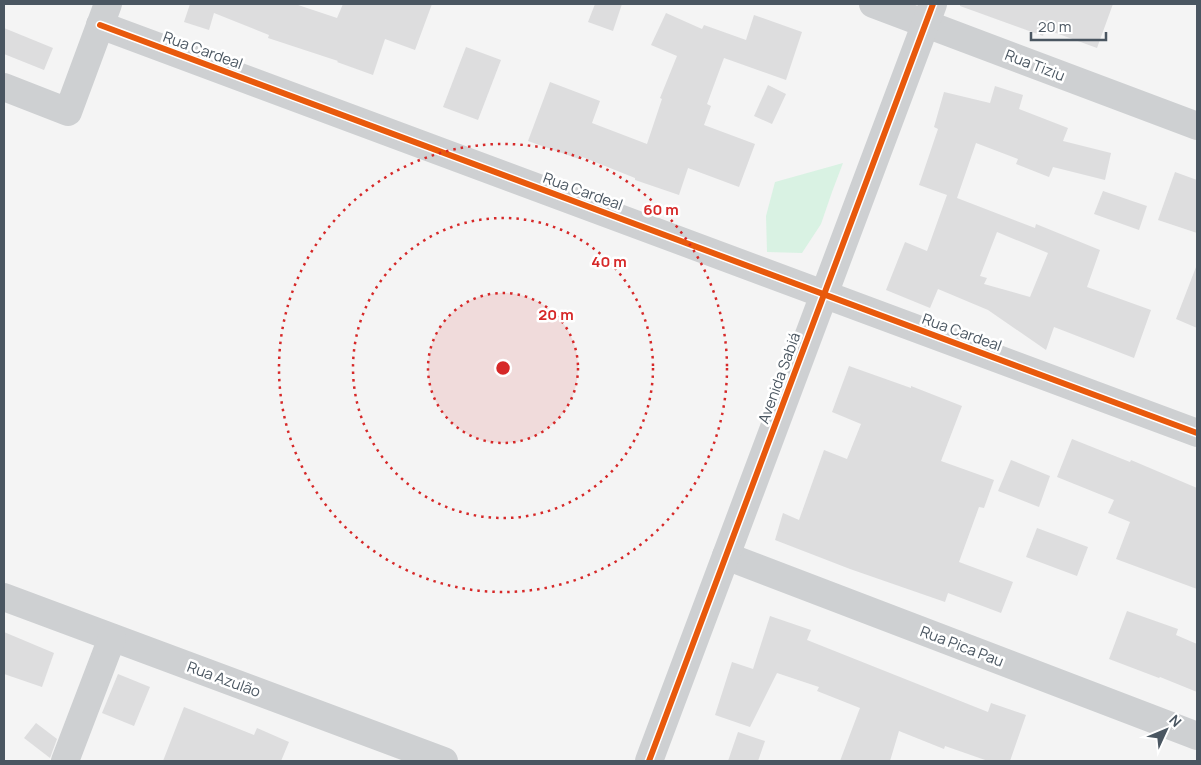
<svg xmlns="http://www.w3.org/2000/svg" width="1201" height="765" font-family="Manrope,sans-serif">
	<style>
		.green { fill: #d9f2e3 }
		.building { fill: #ddddde; fill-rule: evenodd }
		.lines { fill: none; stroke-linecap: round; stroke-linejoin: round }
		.minor { stroke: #ced0d2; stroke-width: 28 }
		.cycleway-casing { stroke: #fff; stroke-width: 9 }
		.cycleway { stroke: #e8590c; stroke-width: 6 }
		.ring { fill: none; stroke: #d62828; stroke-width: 2.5; stroke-dasharray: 2.5 5 }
		.labels { text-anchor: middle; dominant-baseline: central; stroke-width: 5; stroke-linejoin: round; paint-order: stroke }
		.street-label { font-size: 15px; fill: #4a5661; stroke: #fff }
		.centre { fill: #d62828; stroke: #fff; stroke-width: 2.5 }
		.ring-label { font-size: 15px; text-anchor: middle; font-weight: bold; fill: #d62828; stroke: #fff; stroke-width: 5; stroke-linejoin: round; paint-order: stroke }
	</style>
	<rect width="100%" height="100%" fill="#f4f4f4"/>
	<path class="green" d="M843,163L832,192L821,224L802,253L767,252L766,216L775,182Z"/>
	<g class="building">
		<path d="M190,4H295L337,18L343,4H432L415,50L385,39L373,75L337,62L338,61L268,38L269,35L214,13L209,30L184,22Z"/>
		<path d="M595,4H622L613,31L588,22Z"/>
		<path d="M960,4H1113L1097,48L1045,29L1043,36L960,6Z"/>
		<path d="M666,13L702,29L704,25L746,40L754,15L802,32L786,80L724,58L707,104L711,106L704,125L755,144L739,187L688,168L679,195L635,180V178L580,156L579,159L528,141L550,82L600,101L592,123L647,144L662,99L660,98L677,56L651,45Z"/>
		<path d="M4,28L53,48L44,70L4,54Z"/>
		<path d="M466,47L501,60L478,120L443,107Z"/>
		<path d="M768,85L786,94L772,124L754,116Z"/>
		<path d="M995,86L1023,95L1019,109L1068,128L1063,141L1111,153L1105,180L1053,167L1049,177L1016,164L1018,159L976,143L957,198L1035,228L1036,224L1100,250L1087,287L1151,310L1134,358L1054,327L1046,350L988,310L938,289L930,308L886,290L905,242L927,251L947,195L919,185L938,129L934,127L944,92L990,103ZM997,232L1048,253L1030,297L984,284L987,278L980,276Z"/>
		<path d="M1175,172L1197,180V233L1158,220Z"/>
		<path d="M1103,191L1147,206L1139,230L1094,214Z"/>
		<path d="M1196,267H1197V328L1176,319Z"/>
		<path d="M849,366L911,388V386L962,406L941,461L994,480L984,508L979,507L959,562L1013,582L1001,613L948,593L945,602L850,569L775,540L783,513L799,520L824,450L847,459L861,424L832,412Z"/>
		<path d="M1072,439L1130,462L1131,460L1197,488V589L1116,559L1130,522L1108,513L1114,500L1057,477Z"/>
		<path d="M1011,460L1050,476L1039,507L998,491Z"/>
		<path d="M1037,528L1088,547L1077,576L1026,557Z"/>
		<path d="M1127,611L1178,629L1176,635L1197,644V692L1160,677L1159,678L1109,659Z"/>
		<path d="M770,616L811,630L807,640L988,712L991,703L1026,715L1010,761H988L945,746L944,749L899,731L890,761H840L860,708L817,691L819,687L777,673L750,727L715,715L732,662L753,669Z"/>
		<path d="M4,632L54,653L42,687L4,674Z"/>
		<path d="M118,674L150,687L134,726L102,713Z"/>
		<path d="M184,707L254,735L257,728L289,742L281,761H163Z"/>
		<path d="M36,723L57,739L50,758L24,738Z"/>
		<path d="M738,732L765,741L758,761H728Z"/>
	</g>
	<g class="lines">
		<g class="minor">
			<path d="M873,4L1197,126"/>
			<path d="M100,25L1197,433"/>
			<path d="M4,87L68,112L108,4"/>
			<path d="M726,556L1197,736"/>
			<path d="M4,597L444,761"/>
			<path d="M65,761L112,638"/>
			<path d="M649,761L933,4"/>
		</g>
		<defs>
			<g id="cycleway">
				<path d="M100,25L1197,433"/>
				<path d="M649,761L933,4"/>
			</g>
		</defs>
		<use href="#cycleway" class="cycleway-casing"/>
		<use href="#cycleway" class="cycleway"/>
	</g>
	<circle cx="503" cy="368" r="75" fill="#d62828" fill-opacity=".12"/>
	<g class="ring">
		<circle cx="503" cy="368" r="75"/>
		<circle cx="503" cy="368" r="150"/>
		<circle cx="503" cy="368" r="224"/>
	</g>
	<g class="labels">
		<g class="street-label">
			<text transform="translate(203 50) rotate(20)">Rua Cardeal</text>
			<text transform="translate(1035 65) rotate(21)">Rua Tiziu</text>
			<text transform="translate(583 191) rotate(20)">Rua Cardeal</text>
			<text transform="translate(962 332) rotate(20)">Rua Cardeal</text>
			<text transform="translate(779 378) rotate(-70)">Avenida Sabiá</text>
			<text transform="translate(962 646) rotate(21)">Rua Pica Pau</text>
			<text transform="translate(224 679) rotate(20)">Rua Azulão</text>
		</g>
	</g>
	<circle cx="503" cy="368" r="8" class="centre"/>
	<g class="ring-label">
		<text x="661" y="215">60 m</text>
		<text x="609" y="267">40 m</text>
		<text x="556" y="320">20 m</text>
	</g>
	<rect width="1201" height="765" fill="none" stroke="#4a5661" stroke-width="10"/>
	<g transform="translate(1166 730) rotate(46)" stroke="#ffffff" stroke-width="4" paint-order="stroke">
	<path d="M0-4L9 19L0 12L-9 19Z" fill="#4a5661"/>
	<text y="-8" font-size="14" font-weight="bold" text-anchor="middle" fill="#4a5661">N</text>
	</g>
	<path d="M1031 32v8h75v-8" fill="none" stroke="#4a5661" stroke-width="2.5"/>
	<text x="1038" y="32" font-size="15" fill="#4a5661" stroke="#ffffff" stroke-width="4" paint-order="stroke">20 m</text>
</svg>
